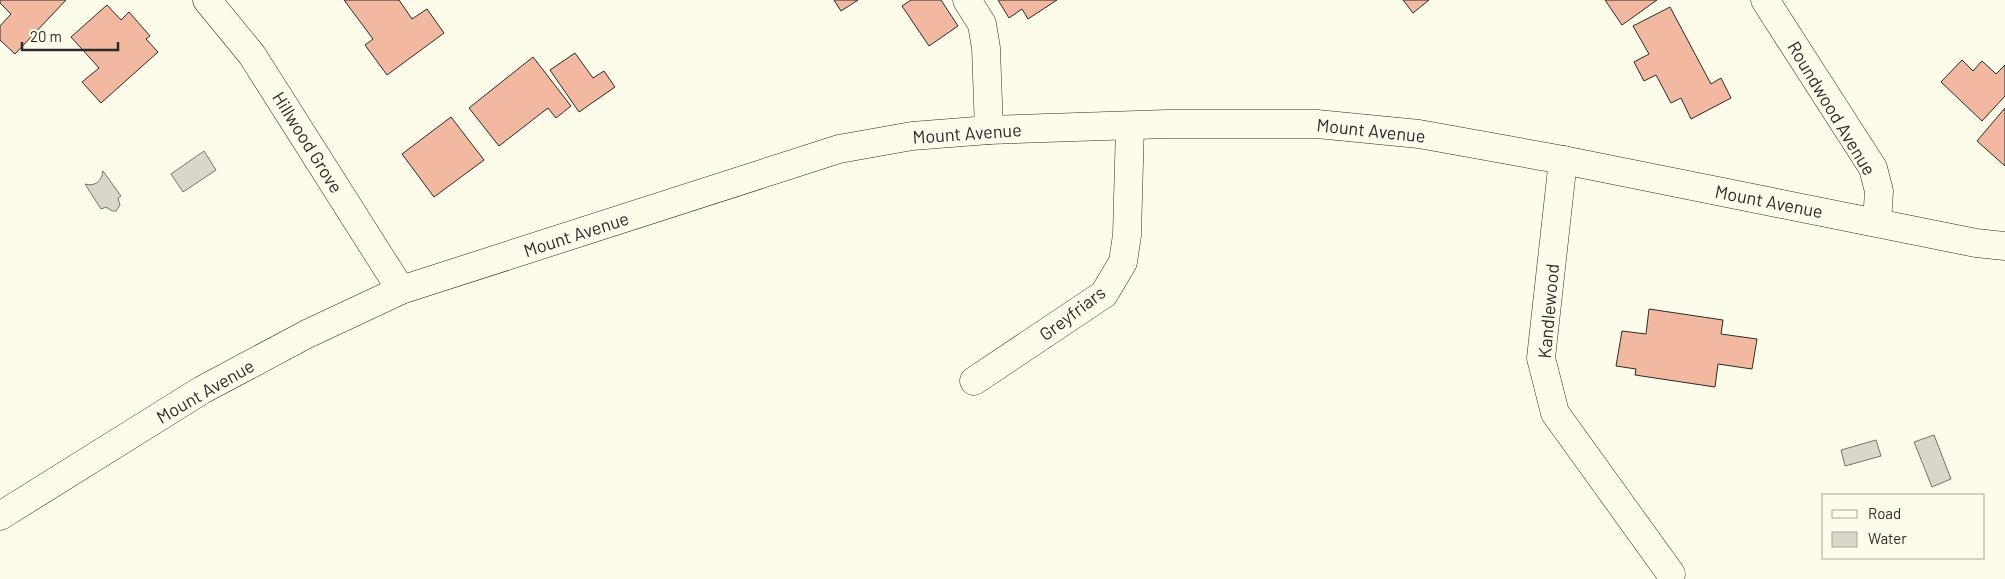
<svg xmlns="http://www.w3.org/2000/svg" width="2005" height="579" font-family="Barlow,sans-serif">
	<style>
		.water { fill: #d8d7c9; stroke: #74746e }
		.building { fill: #f2b8a0; stroke: #2b2b2b }
		.lines { fill: none; stroke-linecap: round; stroke-linejoin: round }
		.minor-casing { stroke: #2b2b2b; stroke-width: 29 }
		.minor { stroke: #fdfbea; stroke-width: 28 }
		.labels { text-anchor: middle; dominant-baseline: central; stroke-width: 4; stroke-linejoin: round; paint-order: stroke }
		.street-label { font-size: 18px; fill: #2b2b2b; stroke: #fdfbea }
	</style>
	<rect width="100%" height="100%" fill="#fdfbea"/>
	<g class="water">
		<path d="M204,151L216,170L183,192L171,174Z"/>
		<path d="M103,171L121,196L118,198L120,205L116,211H112L106,207L101,209L85,184C95,187 102,181 103,171Z"/>
		<path d="M1934,435L1951,479L1932,487L1914,442Z"/>
		<path d="M1876,440L1881,456L1845,466L1841,450Z"/>
	</g>
	<g class="building">
		<path d="M0,0H66L15,54L0,40V26L11,14L0,3Z"/>
		<path d="M344,0H399L412,19L427,9L444,33L387,75L365,45L373,39Z"/>
		<path d="M834,0H858L841,11Z"/>
		<path d="M911,0H941L958,26L929,46L902,6Z"/>
		<path d="M998,0H1057L1028,19L1022,9L1009,18Z"/>
		<path d="M1403,0H1429L1413,13Z"/>
		<path d="M1605,0H1657L1622,25Z"/>
		<path d="M107,5L121,20L129,12L150,36L146,39L158,52L101,103L82,82L99,68L71,37Z"/>
		<path d="M1670,7L1711,84L1721,78L1731,98L1691,119L1681,98L1671,103L1656,75L1644,81L1634,62L1649,54L1633,26Z"/>
		<path d="M575,53L593,78L604,71L615,87L579,112L550,70Z"/>
		<path d="M533,57L571,106L556,118L548,108L499,146L469,108Z"/>
		<path d="M1962,60L1973,71L1982,61L1996,74L2005,65V96L1982,121L1941,82Z"/>
		<path d="M2005,108V166L1977,141Z"/>
		<path d="M451,117L484,160L434,197L402,154Z"/>
		<path d="M1649,309L1723,320L1721,334L1757,339L1752,369L1718,364L1715,387L1635,375L1636,369L1616,366L1622,331L1646,334Z"/>
	</g>
	<g class="lines">
		<defs>
			<g id="minor">
				<path d="M207,0L252,55L401,290"/>
				<path d="M967,0L982,24L986,48L989,130"/>
				<path d="M1765,0L1873,168L1879,191L1877,222"/>
				<path d="M1563,160L1541,358L1555,413L1671,574"/>
				<path d="M974,381L1104,294L1123,262L1127,235L1130,126"/>
				<path d="M0,516L202,390L307,334L401,290L839,149L912,136L989,130L1167,124H1317L1419,134L1563,160L1976,243L2005,246"/>
			</g>
		</defs>
		<use href="#minor" class="minor-casing"/>
		<use href="#minor" class="minor"/>
	</g>
	<g class="labels">
		<g class="street-label">
			<text transform="translate(1832 108) rotate(59)">Roundwood Avenue</text>
			<text transform="translate(1371 130) rotate(6)">Mount Avenue</text>
			<text transform="translate(967 133) rotate(-4)">Mount Avenue</text>
			<text transform="translate(308 142) rotate(58)">Hillwood Grove</text>
			<text transform="translate(1769 201) rotate(11)">Mount Avenue</text>
			<text transform="translate(576 234) rotate(-18)">Mount Avenue</text>
			<text transform="translate(1548 311) rotate(-85)">Kandlewood</text>
			<text transform="translate(1072 313) rotate(-37)">Greyfriars</text>
			<text transform="translate(205 391) rotate(-30)">Mount Avenue</text>
		</g>
	</g>
	<rect x="1822" y="494" width="162" height="65" fill="#fdfbea" stroke="#a9a89e"/>
	<rect x="1832" y="510" width="25" height="8" fill="#fdfbea" stroke="#a9a89e"/>
	<text x="1868" y="519" font-size="15" fill="#2b2b2b">Road</text>
	<rect x="1832" y="532" width="25" height="15" fill="#d8d7c9" stroke="#a9a89e"/>
	<text x="1868" y="544" font-size="15" fill="#2b2b2b">Water</text>
	<path d="M22 42v8h96v-8" fill="none" stroke="#2b2b2b" stroke-width="2.5"/>
	<text x="30" y="42" font-size="15" fill="#2b2b2b" stroke="#fdfbea" stroke-width="4" paint-order="stroke">20 m</text>
</svg>
